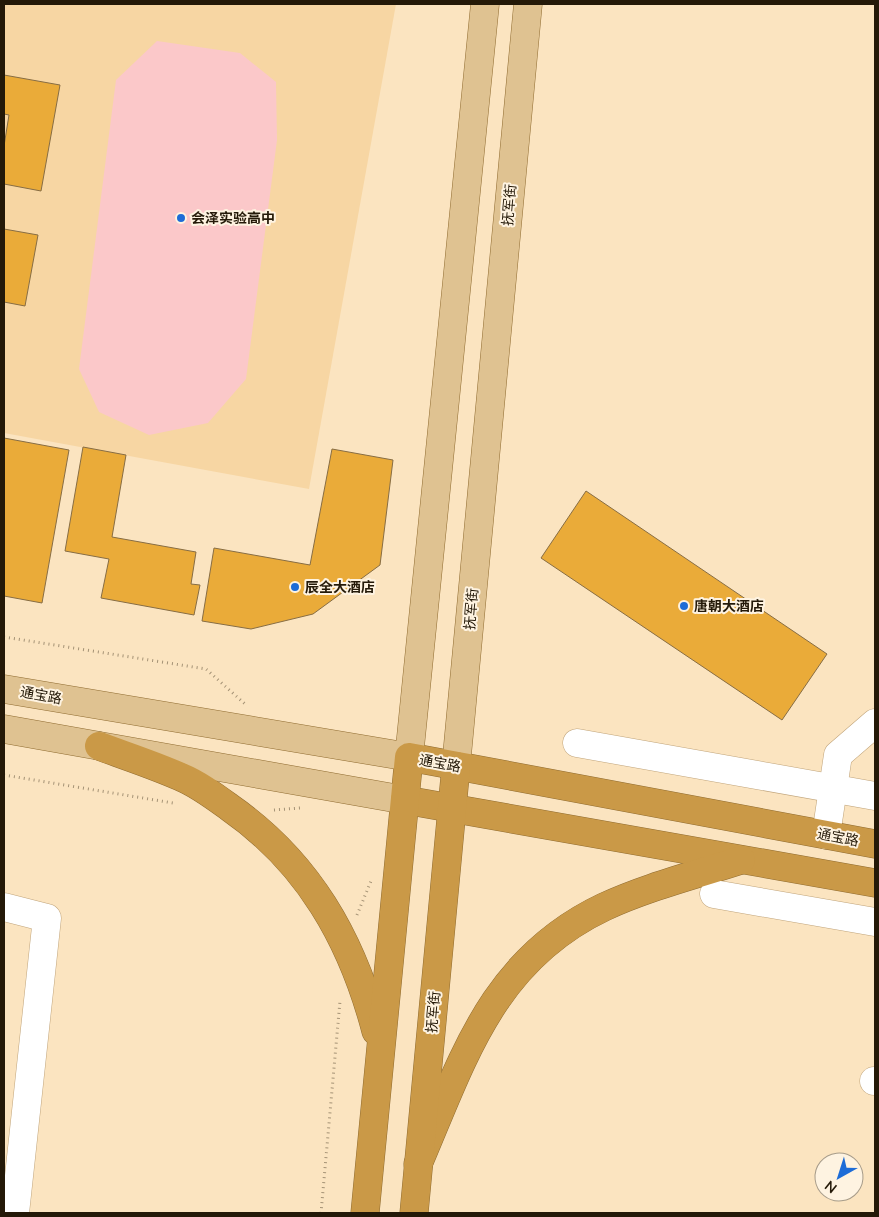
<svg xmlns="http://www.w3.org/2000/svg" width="879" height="1217" font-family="Mulish,'Noto Sans SC',sans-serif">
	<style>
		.built { fill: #f7d6a3 }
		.green { fill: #fbc8c9 }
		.building { fill: #eaab39; stroke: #876d44 }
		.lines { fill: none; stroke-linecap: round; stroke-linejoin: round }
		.minor-casing { stroke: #c0a47a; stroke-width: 29 }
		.major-casing { stroke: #906c31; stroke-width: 29 }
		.highway-casing { stroke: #906c31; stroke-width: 29 }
		.path { stroke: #a49275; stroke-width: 3; stroke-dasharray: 1 4; stroke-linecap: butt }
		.minor { stroke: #fff; stroke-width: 28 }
		.major { stroke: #dfc291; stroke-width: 28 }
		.highway { stroke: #ca9947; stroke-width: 28 }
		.poi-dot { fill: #1d6cd7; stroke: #fef3e1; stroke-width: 2 }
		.labels { text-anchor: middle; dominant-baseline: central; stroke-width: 4; stroke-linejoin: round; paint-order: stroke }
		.street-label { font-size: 14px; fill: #241908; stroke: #fef3e1 }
		.poi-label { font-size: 14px; font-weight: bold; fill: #241908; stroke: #fef3e1; text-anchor: start }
	</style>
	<rect width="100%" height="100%" fill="#fbe4c0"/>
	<path class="built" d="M4,4H396L309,489L4,433Z"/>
	<path class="green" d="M157,41L240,53L276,82L277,140L246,379L208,423L149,435L99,412L79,369L116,80Z"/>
	<g class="building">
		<path d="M4,75L60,85L41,191L4,184V146L9,115L4,114Z"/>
		<path d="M4,229L38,235L25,306L4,302Z"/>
		<path d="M4,438L69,450L42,603L4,596Z"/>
		<path d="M83,447L126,455L112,537L196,552L191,584L200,585L194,615L101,598L109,559L65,551Z"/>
		<path d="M332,449L393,460L380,565L313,614L251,629L202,621L214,548L310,565Z"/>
		<path d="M586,491L827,654L782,720L541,558Z"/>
	</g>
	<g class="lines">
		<defs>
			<g id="minor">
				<path d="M577,743L875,796"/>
				<path d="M826,835L838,755L875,723"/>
				<path d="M714,894L875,922"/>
				<path d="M4,907L47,918L15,1213"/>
				<path d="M874,1081H875"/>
			</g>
			<g id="major">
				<path d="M4,689L409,757L485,4"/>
				<path d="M4,729L405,800"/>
				<path d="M456,766L528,4"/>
			</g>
			<g id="highway">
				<path d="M99,746C126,756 154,765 181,777C198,784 214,796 229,807C308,862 352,939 376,1031"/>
				<path d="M405,800L875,883"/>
				<path d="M418,1164C463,1059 492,960 604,907C647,887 695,875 741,860"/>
				<path d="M365,1213L409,757L875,844"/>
				<path d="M414,1213L456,766"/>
			</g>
		</defs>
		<use href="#minor" class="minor-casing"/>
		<use href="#major" class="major-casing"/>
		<use href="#highway" class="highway-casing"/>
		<g class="path">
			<path d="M4,637L206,669L245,704"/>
			<path d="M4,775L173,803"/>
			<path d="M274,810L300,808"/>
			<path d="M357,915L371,881"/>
			<path d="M321,1213L340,1001"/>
		</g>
		<use href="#minor" class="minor"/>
		<use href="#major" class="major"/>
		<use href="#highway" class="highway"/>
	</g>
	<g class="poi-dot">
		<circle cx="181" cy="218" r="5"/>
		<circle cx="295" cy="587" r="5"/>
		<circle cx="684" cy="606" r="5"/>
	</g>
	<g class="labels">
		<g class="street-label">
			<text transform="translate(509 205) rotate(-85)">抚军街</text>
			<text transform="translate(471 609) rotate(-85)">抚军街</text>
			<text transform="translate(41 695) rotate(10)">通宝路</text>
			<text transform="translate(440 763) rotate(10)">通宝路</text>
			<text transform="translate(838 837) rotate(11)">通宝路</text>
			<text transform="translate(433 1012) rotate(-85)">抚军街</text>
		</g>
		<g class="poi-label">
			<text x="191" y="218">会泽实验高中</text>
			<text x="305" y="587">辰全大酒店</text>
			<text x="694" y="606">唐朝大酒店</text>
		</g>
	</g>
	<rect width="879" height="1217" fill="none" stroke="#241908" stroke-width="10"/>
	<g transform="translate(839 1177) rotate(219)"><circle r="24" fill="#fef3e1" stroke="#a79c8a"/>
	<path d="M0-4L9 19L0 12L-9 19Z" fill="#1d6cd7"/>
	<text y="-8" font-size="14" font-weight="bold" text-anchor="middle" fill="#241908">N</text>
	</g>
</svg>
